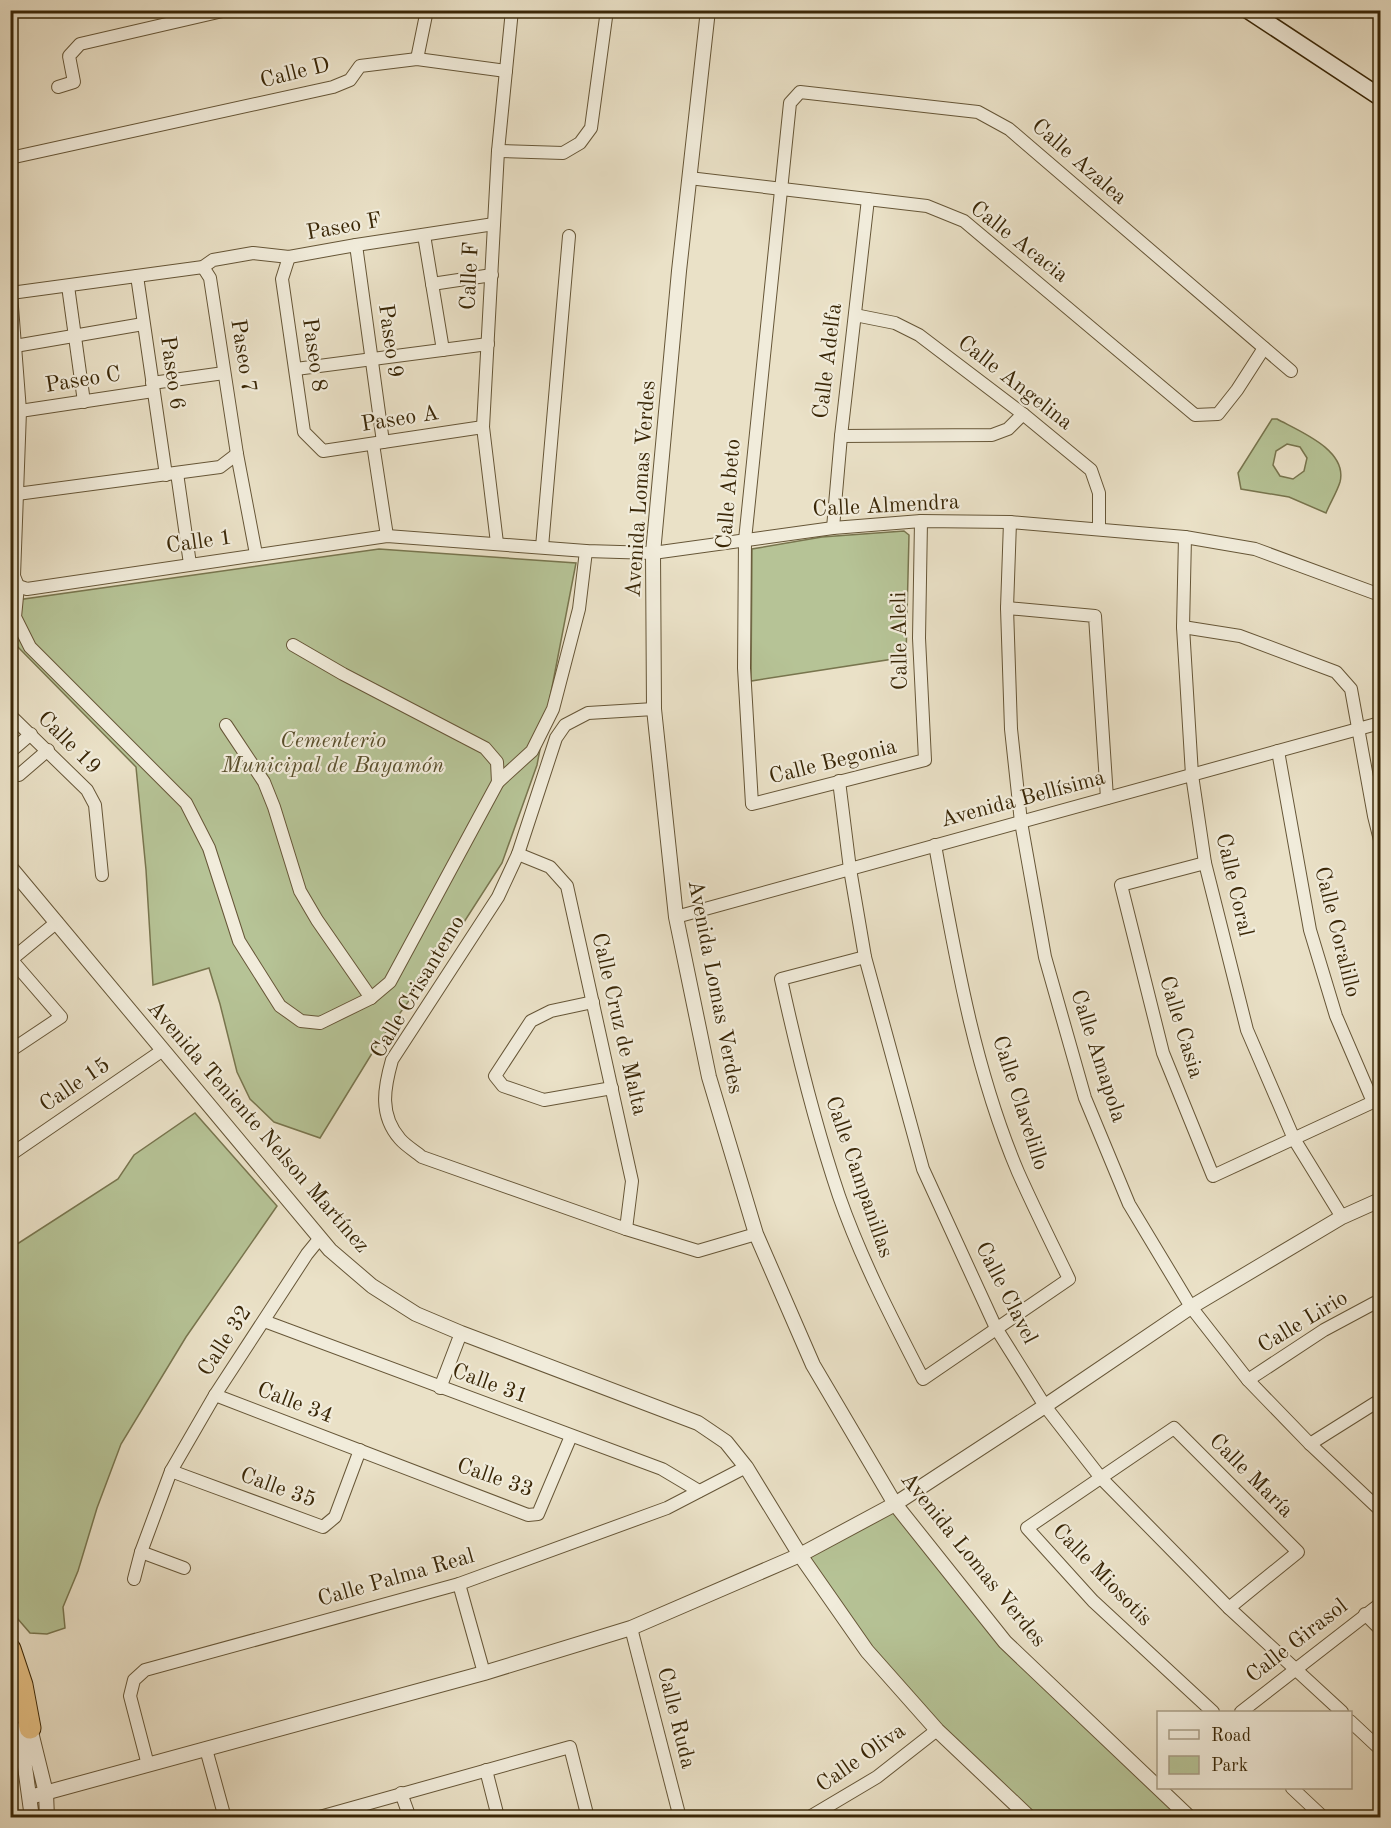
<svg xmlns="http://www.w3.org/2000/svg" width="1391" height="1828" font-family="'Old Standard TT',serif">
	<style>
		.green { fill: #b6c396; stroke: #78754e; stroke-width: 1.5; fill-rule: evenodd }
		.lines { fill: none; stroke-linecap: round; stroke-linejoin: round }
		.minor-casing { stroke: #665637; stroke-width: 14 }
		.tertiary-casing { stroke: #665637; stroke-width: 16 }
		.secondary-casing { stroke: #3a2707; stroke-width: 19 }
		.motorway-casing { stroke: #3a2707; stroke-width: 23 }
		.minor { stroke: #f1ecdb; stroke-width: 12 }
		.tertiary { stroke: #f1ecdb; stroke-width: 14 }
		.secondary { stroke: #f1ecdb; stroke-width: 16 }
		.motorway { stroke: #e5c084; stroke-width: 21 }
		.labels { text-anchor: middle; dominant-baseline: central; stroke-width: 4.5; stroke-linejoin: round; paint-order: stroke }
		.street-label { font-size: 22px; fill: #3a2707; stroke: #f1ecdb }
		.park-label { font-size: 22px; font-style: italic; fill: #594e2b; stroke: #f1ecdb }
	</style>
	<rect width="100%" height="100%" fill="#eae1c7"/>
	<filter id="stains"><feTurbulence type="fractalNoise" baseFrequency=".00333" numOctaves="4"/><feColorMatrix values="0 0 0 0 .2 0 0 0 0 .09 0 0 0 0 .02 0 0 0 .5 -.17"/></filter>
	<radialGradient id="worn" r=".72"><stop offset=".6" stop-color="#630" stop-opacity="0"/><stop offset="1" stop-color="#630" stop-opacity=".3"/></radialGradient>
	<g class="green">
		<path d="M1272,419H1277C1299,431 1348,450 1340,482C1337,492 1330,503 1326,513L1289,497L1241,489L1238,473ZM1287,444L1300,447L1307,458L1304,471L1293,479L1280,476L1273,465L1276,451Z"/>
		<path d="M904,531L909,535L906,657L751,681L752,549L822,537Z"/>
		<path d="M379,549L576,563L537,765L502,863L448,947L379,1042L320,1138L274,1122L250,1099L237,1072L220,1004L209,968L153,985L146,870L136,767L11,640L10,601Z"/>
		<path d="M195,1113L277,1206L186,1337L121,1444L97,1508L78,1571L63,1607L65,1628L47,1634L30,1633L11,1611V1248L118,1179L134,1155Z"/>
		<path d="M895,1504L1005,1642L1190,1817H1030L937,1730L800,1555Z"/>
	</g>
	<g class="lines">
		<defs>
			<g id="minor">
				<path d="M417,59L427,10"/>
				<path d="M58,87L74,82L69,56L80,44L227,10"/>
				<path d="M498,151L563,153L580,143L591,128L607,10"/>
				<path d="M10,158L333,87L350,80L360,66L417,59L506,71"/>
				<path d="M689,178L927,206L964,221L1195,415L1218,414L1237,390L1264,348"/>
				<path d="M424,235L443,350"/>
				<path d="M356,245L383,442"/>
				<path d="M289,257L282,279L304,432L323,451L483,427"/>
				<path d="M203,267L210,278L237,454L256,554"/>
				<path d="M137,276L166,475"/>
				<path d="M10,281L20,411L14,576L18,586"/>
				<path d="M432,284L492,275"/>
				<path d="M68,286L84,402"/>
				<path d="M11,293L203,267L213,260L253,253L289,257L356,245L494,224"/>
				<path d="M855,315L895,323L919,335L1023,414L1091,470L1099,493V529"/>
				<path d="M15,346L143,324"/>
				<path d="M296,369L488,344"/>
				<path d="M152,383L224,373"/>
				<path d="M20,411L153,391"/>
				<path d="M841,436L992,435L1008,429L1023,414"/>
				<path d="M373,444L387,536"/>
				<path d="M177,473L190,564"/>
				<path d="M17,494L220,467L237,454"/>
				<path d="M921,521L919,638L925,760L752,804L744,668L745,540L790,103L800,92L978,112L1009,129L1291,371"/>
				<path d="M1010,522L1007,608L1011,729L1021,822L1045,957L1085,1098L1129,1204L1191,1307L1248,1380L1310,1444L1380,1510"/>
				<path d="M833,528L841,436L868,199"/>
				<path d="M1185,537L1183,627L1192,775L1205,863L1247,1030L1294,1139L1342,1217"/>
				<path d="M497,543L483,427L498,151L512,10"/>
				<path d="M542,547L569,236"/>
				<path d="M18,586L27,589L387,536L586,551L653,553L833,528L921,521L1010,522L1185,537L1255,549L1380,595"/>
				<path d="M18,586L15,617L30,647L186,803L209,848L239,941L280,1006L301,1021L320,1023L371,998L390,982L498,782L532,751L553,709L579,609L586,551"/>
				<path d="M1007,608L1095,616L1107,798"/>
				<path d="M1183,627L1240,636L1336,672L1351,689L1374,816L1380,840"/>
				<path d="M293,645L343,674L485,748L497,762L498,782"/>
				<path d="M654,709L588,713L565,725L556,738L518,854L498,897L392,1060C384,1088 379,1115 400,1139C406,1146 415,1151 422,1157L626,1229L698,1251L756,1234"/>
				<path d="M10,715L87,790L95,805L102,875"/>
				<path d="M226,725L264,782L274,807L300,891L317,920L371,998"/>
				<path d="M10,752L31,734"/>
				<path d="M10,774L19,775L48,750"/>
				<path d="M839,781L850,869L865,957L923,1169L996,1328L1045,1406L1101,1478L1229,1608L1342,1712"/>
				<path d="M518,854L550,867L567,886L632,1181L626,1229"/>
				<path d="M1205,863L1121,885L1163,1053L1213,1176L1373,1102L1336,1016L1310,930L1278,751"/>
				<path d="M676,917L1380,723"/>
				<path d="M865,957L781,979C797,1052 815,1125 839,1196C861,1259 892,1319 923,1379L1069,1279C1052,1244 1034,1208 1018,1172C974,1068 955,955 935,845"/>
				<path d="M10,958L61,1017L10,1051"/>
				<path d="M12,959L57,922"/>
				<path d="M593,1002L551,1011L531,1021L495,1076L503,1086L544,1100L612,1088"/>
				<path d="M10,1155L163,1050"/>
				<path d="M264,1321L662,1469L699,1491"/>
				<path d="M1248,1380L1324,1330L1380,1300"/>
				<path d="M440,1388L461,1333"/>
				<path d="M215,1395L528,1515L538,1514L571,1436"/>
				<path d="M1310,1444L1380,1400"/>
				<path d="M171,1471L323,1527L335,1517L360,1450"/>
				<path d="M141,1552L184,1568"/>
				<path d="M134,1579L141,1552L171,1471L215,1395L307,1254L320,1238"/>
				<path d="M459,1584L484,1673"/>
				<path d="M1365,1614L1380,1629"/>
				<path d="M631,1628L680,1818"/>
				<path d="M1213,1712L1093,1601L1027,1528L1174,1428L1298,1552L1229,1608"/>
				<path d="M1241,1712L1380,1604"/>
				<path d="M1350,1721L1380,1749"/>
				<path d="M206,1749L225,1818"/>
				<path d="M148,1765L130,1696L134,1680L145,1670L459,1584L667,1508L746,1467"/>
				<path d="M486,1770L498,1817"/>
				<path d="M1292,1788L1324,1818"/>
				<path d="M401,1793L410,1818"/>
				<path d="M316,1818L570,1747L588,1818"/>
				<path d="M808,1818L877,1777L937,1730"/>
			</g>
			<g id="tertiary">
				<path d="M708,10L679,271L653,553L654,709L676,917L709,1077L756,1234L813,1365L895,1504L1005,1642L1190,1818"/>
				<path d="M10,867L330,1250L372,1286L416,1314L461,1333L698,1423L726,1442L746,1467L800,1555L867,1651L937,1730L1030,1818"/>
				<path d="M30,1797L484,1673L631,1628L800,1555L895,1504L1045,1406L1191,1307L1342,1217L1380,1200"/>
				<path d="M32,1818L20,1730L30,1728L46,1793L47,1818"/>
			</g>
			<path id="secondary" d="M1248,10L1380,97"/>
			<path id="motorway" d="M10,1649L22,1685L30,1728"/>
		</defs>
		<use href="#minor" class="minor-casing"/>
		<use href="#tertiary" class="tertiary-casing"/>
		<use href="#secondary" class="secondary-casing"/>
		<use href="#motorway" class="motorway-casing"/>
		<use href="#minor" class="minor"/>
		<use href="#tertiary" class="tertiary"/>
		<use href="#secondary" class="secondary"/>
		<use href="#motorway" class="motorway"/>
	</g>
	<g class="labels">
		<g class="street-label">
			<text transform="translate(295 73) rotate(-14)">Calle D</text>
			<text transform="translate(1079 162) rotate(41)">Calle Azalea</text>
			<text transform="translate(344 227) rotate(-10)">Paseo F</text>
			<text transform="translate(1019 242) rotate(38)">Calle Acacia</text>
			<text transform="translate(470 276) rotate(-87)">Calle F</text>
			<text transform="translate(390 341) rotate(82)">Paseo 9</text>
			<text transform="translate(314 355) rotate(82)">Paseo 8</text>
			<text transform="translate(243 356) rotate(81)">Paseo 7</text>
			<text transform="translate(828 361) rotate(-83)">Calle Adelfa</text>
			<text transform="translate(172 373) rotate(82)">Paseo 6</text>
			<text transform="translate(83 380) rotate(-9)">Paseo C</text>
			<text transform="translate(1015 383) rotate(38)">Calle Angelina</text>
			<text transform="translate(400 419) rotate(-9)">Paseo A</text>
			<text transform="translate(641 489) rotate(-86)">Avenida Lomas Verdes</text>
			<text transform="translate(729 494) rotate(-85)">Calle Abeto</text>
			<text transform="translate(886 506) rotate(-3)">Calle Almendra</text>
			<text transform="translate(199 542) rotate(-8)">Calle 1</text>
			<text transform="translate(900 641) rotate(-91)">Calle Aleli</text>
			<text transform="translate(69 743) rotate(45)">Calle 19</text>
			<text transform="translate(833 762) rotate(-14)">Calle Begonia</text>
			<text transform="translate(1023 799) rotate(-15)">Avenida Bellísima</text>
			<text transform="translate(1234 885) rotate(77)">Calle Coral</text>
			<text transform="translate(1337 932) rotate(76)">Calle Coralillo</text>
			<text transform="translate(418 987) rotate(-59)">Calle Crisantemo</text>
			<text transform="translate(715 987) rotate(79)">Avenida Lomas Verdes</text>
			<text transform="translate(619 1024) rotate(77)">Calle Cruz de Malta</text>
			<text transform="translate(1181 1027) rotate(73)">Calle Casia</text>
			<text transform="translate(1098 1056) rotate(72)">Calle Amapola</text>
			<text transform="translate(75 1085) rotate(-34)">Calle 15</text>
			<text transform="translate(1020 1103) rotate(72)">Calle Clavelillo</text>
			<text transform="translate(258 1127) rotate(49)">Avenida Teniente Nelson Martínez</text>
			<text transform="translate(859 1177) rotate(71)">Calle Campanillas</text>
			<text transform="translate(1006 1293) rotate(63)">Calle Clavel</text>
			<text transform="translate(1303 1322) rotate(-31)">Calle Lirio</text>
			<text transform="translate(225 1341) rotate(-57)">Calle 32</text>
			<text transform="translate(490 1384) rotate(20)">Calle 31</text>
			<text transform="translate(295 1403) rotate(21)">Calle 34</text>
			<text transform="translate(1251 1476) rotate(45)">Calle María</text>
			<text transform="translate(495 1478) rotate(19)">Calle 33</text>
			<text transform="translate(278 1488) rotate(20)">Calle 35</text>
			<text transform="translate(973 1560) rotate(51)">Avenida Lomas Verdes</text>
			<text transform="translate(1102 1575) rotate(46)">Calle Miosotis</text>
			<text transform="translate(396 1578) rotate(-16)">Calle Palma Real</text>
			<text transform="translate(1297 1641) rotate(-38)">Calle Girasol</text>
			<text transform="translate(676 1718) rotate(76)">Calle Ruda</text>
			<text transform="translate(861 1758) rotate(-35)">Calle Oliva</text>
		</g>
		<g class="park-label">
			<text x="333" y="741">Cementerio<tspan x="333" dy="25">Municipal de Bayamón</tspan></text>
		</g>
	</g>
	<rect width="1391" height="1828" fill="none" stroke="#eae1c7" stroke-width="36"/>
	<rect x="12" y="12" width="1367" height="1804" fill="none" stroke="#3a2707" stroke-width="3"/>
	<rect x="18" y="18" width="1355" height="1792" fill="none" stroke="#3a2707" stroke-width="1.5"/>
	<rect x="1157" y="1711" width="195" height="78" fill="#f1ecdb" stroke="#a89d86" stroke-width="1.5"/>
	<rect x="1169" y="1730" width="30" height="9" fill="#f1ecdb" stroke="#a89d86" stroke-width="1.5"/>
	<text x="1211" y="1741" font-size="18" fill="#3a2707">Road</text>
	<rect x="1169" y="1756" width="30" height="18" fill="#b6c396" stroke="#a89d86" stroke-width="1.5"/>
	<text x="1211" y="1771" font-size="18" fill="#3a2707">Park</text>
	<rect width="100%" height="100%" filter="url(#stains)"/>
	<rect width="100%" height="100%" fill="url(#worn)"/>
</svg>
